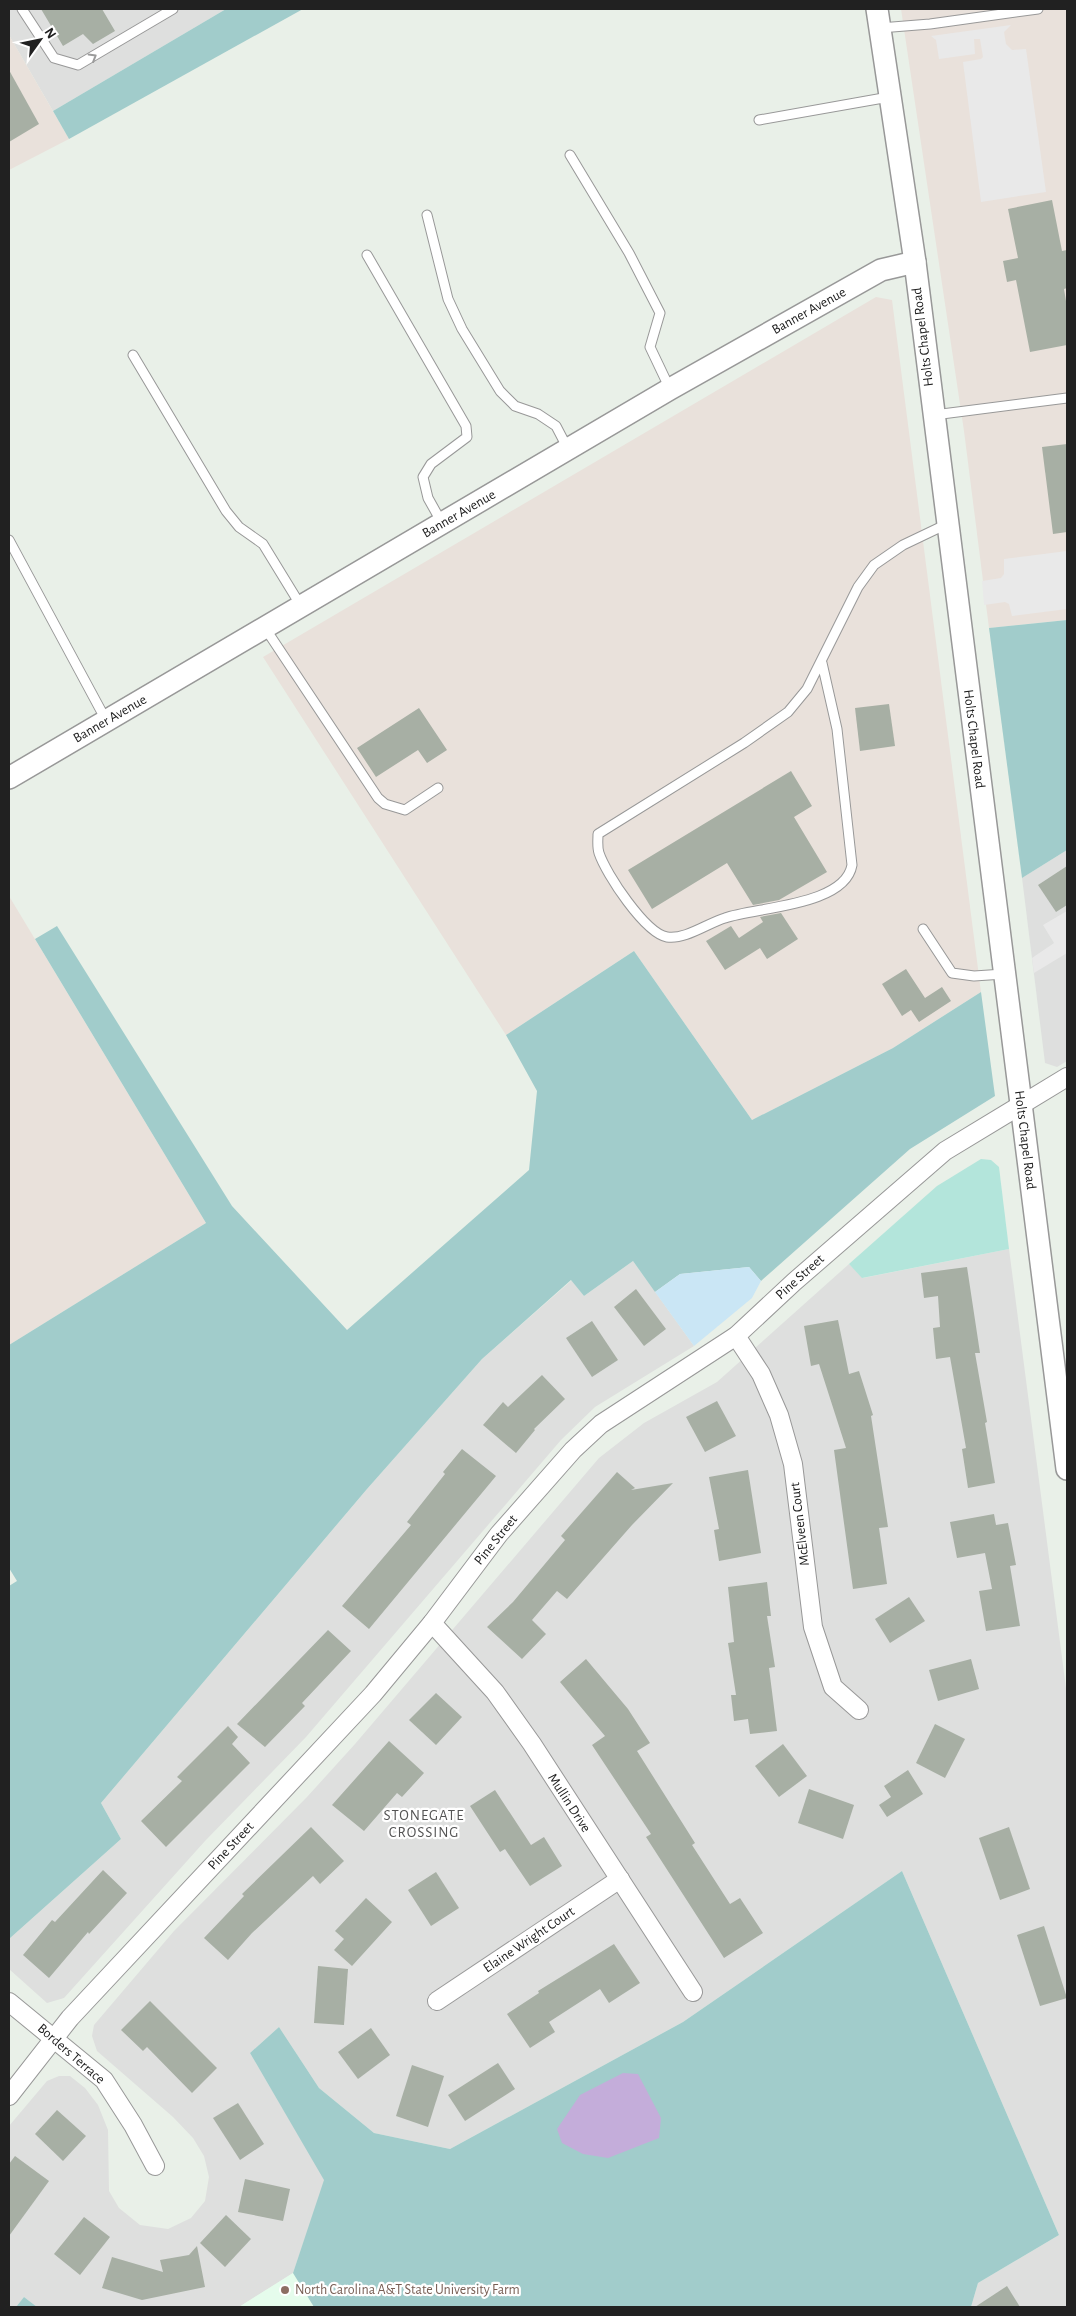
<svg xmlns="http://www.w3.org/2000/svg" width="1076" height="2316" font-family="'Alegreya Sans',sans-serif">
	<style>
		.residential { fill: #dedfde }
		.industrial { fill: #e9e1db }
		.education { fill: #e5fcec }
		.grass { fill: #b3e5db }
		.forest { fill: #a1cccb }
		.park { fill: #cae6f5 }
		.parking { fill: #e9e9e9 }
		.water { fill: #c4adda }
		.building { fill: #a7afa4 }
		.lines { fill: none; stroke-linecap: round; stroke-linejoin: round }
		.service-casing { stroke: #989898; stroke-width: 11 }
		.minor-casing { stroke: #989898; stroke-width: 20 }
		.tertiary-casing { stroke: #989898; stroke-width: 24 }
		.service { stroke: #fff; stroke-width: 9 }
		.minor { stroke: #fff; stroke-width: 18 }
		.tertiary { stroke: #fff; stroke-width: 21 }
		.oneway { stroke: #9b9b9b }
		.education-dot { fill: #8d6e63; stroke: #fff; stroke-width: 2 }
		.labels { text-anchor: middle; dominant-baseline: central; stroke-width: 4.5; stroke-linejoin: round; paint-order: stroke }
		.street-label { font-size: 14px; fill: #212121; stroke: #fff }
		.education-label { font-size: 14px; fill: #785e54; stroke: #fff; text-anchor: start }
		.neighbourhood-label { font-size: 15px; letter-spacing: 1px; fill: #545454; stroke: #fff }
	</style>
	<rect width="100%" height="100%" fill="#e9f0e8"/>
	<g class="residential">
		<path d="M9,9H226L53,111L9,35Z"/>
		<path d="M1067,850V1061L1057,1067L1045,1063L1022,878Z"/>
		<path d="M1009,1249L1067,1696V2307H971L978,2283L1059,2235L902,1871L683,2022L450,2149L374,2133L319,2088L279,2027L250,2053L325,2180L293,2273L239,2307H37L24,2297L16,2307H9V2126L47,2081L59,2076H70L85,2088L98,2105L108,2130L109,2191L119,2208L140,2225L168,2229L191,2218L205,2201L209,2177L204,2156L193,2138L173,2117L97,2051L92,2036L94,2025L174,1931L307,1797L355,1744L599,1458L644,1423L717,1382L849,1264L863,1278Z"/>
		<path d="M633,1261L694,1346L595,1407L561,1440L306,1737L205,1841L64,1998L47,2003L9,1969V1939L121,1839L101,1803L367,1489L482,1359L572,1280L584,1296Z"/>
	</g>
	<g class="industrial">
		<path d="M901,9H1067V620L989,628L964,431Z"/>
		<path d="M9,35L69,139L9,170Z"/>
		<path d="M876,297L892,300L981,992L893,1048L752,1120L634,951L506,1035L263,657Z"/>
		<path d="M9,896L206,1223L9,1345Z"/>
	</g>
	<path class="education" d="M293,2273L314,2307H239Z"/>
	<path class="grass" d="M981,1159L991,1160L999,1167L1009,1249L862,1278L849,1264L937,1186Z"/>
	<g class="forest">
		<path d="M226,9H303L69,139L53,111Z"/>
		<path d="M1067,620V850L1022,878L989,628Z"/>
		<path d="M57,926L232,1206L347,1330L529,1170L537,1091L506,1035L634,951L752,1120L893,1048L981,992L995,1096L910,1149L761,1281L749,1267L680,1274L655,1292L633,1261L584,1296L571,1280L482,1359L367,1489L101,1803L121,1839L9,1939V1586L17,1581L9,1568V1345L206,1223L35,939Z"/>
		<path d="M902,1871L1059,2235L978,2283L971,2307H314L293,2273L324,2180L250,2053L279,2027L319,2088L374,2133L450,2149L683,2022Z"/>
		<path d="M24,2297L37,2307H16Z"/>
	</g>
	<path class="park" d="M749,1267L761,1281L752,1298L694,1346L655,1292L680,1274Z"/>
	<g class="parking">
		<path d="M1011,25L1004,32L1006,44L1012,50L1026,49L1046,192L981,202L963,62L981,59L983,57L980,39H974L975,54L939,59L936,40L931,36Z"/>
		<path d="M1067,551V609L1012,616L1009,604L1005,602L984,605L982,581L1001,578L1004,574V559Z"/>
		<path d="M1067,911V953L1034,973L1032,958L1054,943L1043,925Z"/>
	</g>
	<path class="water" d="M623,2073L638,2074L661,2118L659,2138L608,2158L583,2154L562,2143L557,2129L580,2095Z"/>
	<g class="building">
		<path d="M41,9H102L115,31L93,44L83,34L63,46Z"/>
		<path d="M9,70L39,124L9,142Z"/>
		<path d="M1052,200L1062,251L1067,250V288L1064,289L1067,307V345L1030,352L1016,280L1007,282L1003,261L1018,258L1008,209Z"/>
		<path d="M1067,444V532L1053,534L1042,447Z"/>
		<path d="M889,704L895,746L860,751L855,708Z"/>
		<path d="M419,708L447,750L427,763L418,750L376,777L357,748Z"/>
		<path d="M791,771L812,806L794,817L827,872L779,900L753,905L727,863L652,909L628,870Z"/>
		<path d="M1067,866V905L1056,912L1038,885Z"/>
		<path d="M781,913L798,939L767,959L760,948L725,970L706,941L731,926L739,938L763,922L760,917Z"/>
		<path d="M906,969L925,998L942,987L951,1001L919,1022L911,1010L902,1016L882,984Z"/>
		<path d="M967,1267L980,1353H975L987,1422L985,1423L995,1483L968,1488L962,1449L966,1448L950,1357L936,1359L933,1328L940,1327L938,1296L924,1298L921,1273Z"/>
		<path d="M636,1289L666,1329L644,1346L614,1307Z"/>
		<path d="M838,1320L849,1374L859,1371L873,1415L871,1416L888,1527L879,1528L887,1584L853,1589L834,1450L846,1448L819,1364L811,1366L804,1326Z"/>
		<path d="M592,1321L618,1360L592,1377L566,1338Z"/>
		<path d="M542,1375L565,1399L534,1429L535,1430L516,1453L483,1425L503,1402L508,1407Z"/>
		<path d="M717,1401L736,1436L705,1452L686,1417Z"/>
		<path d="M462,1449L496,1476L369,1629L342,1606L411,1525L407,1522L445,1474L443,1472Z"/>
		<path d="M748,1470L761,1553L719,1561L714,1530L719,1529L709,1477Z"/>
		<path d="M617,1472L635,1488L631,1490L673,1483L632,1525L567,1599L557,1591L532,1620L546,1634L522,1659L487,1627L513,1602L565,1540L561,1536Z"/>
		<path d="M994,1514L996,1525L1008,1523L1016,1565L1010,1566L1020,1626L986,1631L979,1591L992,1589L985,1553L957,1558L950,1522Z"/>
		<path d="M767,1582L771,1616H767L775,1667L769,1668L777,1731L750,1734L748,1719L734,1721L731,1695H736L728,1643L734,1642L728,1587Z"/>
		<path d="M909,1597L925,1621L890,1643L875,1619Z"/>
		<path d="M328,1630L351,1651L302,1703L305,1706L265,1747L237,1724Z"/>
		<path d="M586,1659L628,1709L650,1743L637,1751L695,1843L692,1845L730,1904L740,1898L763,1933L724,1958L646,1837L651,1834L592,1745L605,1736L560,1682Z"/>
		<path d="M971,1659L979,1689L938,1701L929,1670Z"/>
		<path d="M436,1693L462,1717L436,1745L409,1720Z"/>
		<path d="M935,1724L965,1739L945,1778L916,1763Z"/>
		<path d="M228,1726L238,1737L232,1744L250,1763L166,1847L141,1821L182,1781L177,1777Z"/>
		<path d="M389,1741L424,1773L402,1797L397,1793L364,1831L332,1805Z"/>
		<path d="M783,1744L807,1776L779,1797L755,1766Z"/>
		<path d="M908,1770L923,1794L887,1817L879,1805L891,1797L884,1786Z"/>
		<path d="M809,1789L854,1805L843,1839L798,1823Z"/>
		<path d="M495,1790L531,1845L544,1837L562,1866L530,1886L505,1849L500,1852L470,1806Z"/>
		<path d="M311,1827L344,1861L320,1884L313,1876L252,1933L228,1960L204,1938L244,1896L242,1894Z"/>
		<path d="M1009,1827L1030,1889L1000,1900L979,1838Z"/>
		<path d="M103,1870L127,1893L89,1934L88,1932L49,1978L23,1955L52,1920L55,1922Z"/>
		<path d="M436,1872L459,1908L431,1926L408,1890Z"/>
		<path d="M366,1898L392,1922L352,1966L334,1950L344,1939L335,1931Z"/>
		<path d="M1044,1926L1067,1998L1040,2006L1017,1935Z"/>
		<path d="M614,1944L640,1983L609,2003L600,1989L549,2022L555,2032L530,2048L507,2014L539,1993L538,1991Z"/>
		<path d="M318,1966L348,1969L344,2025L314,2023Z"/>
		<path d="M150,2001L217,2068L192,2093L147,2047L143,2051L121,2030Z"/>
		<path d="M371,2028L390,2055L358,2079L338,2052Z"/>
		<path d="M498,2063L515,2089L465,2121L448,2095Z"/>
		<path d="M412,2065L444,2076L428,2127L396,2116Z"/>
		<path d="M238,2103L264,2144L240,2160L213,2118Z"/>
		<path d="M57,2110L86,2136L63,2161L35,2134Z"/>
		<path d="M15,2156L49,2181L9,2236V2164Z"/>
		<path d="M245,2179L290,2189L283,2221L238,2212Z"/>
		<path d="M226,2215L251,2239L225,2267L200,2243Z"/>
		<path d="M84,2217L110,2237L80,2275L54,2254Z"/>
		<path d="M197,2246L205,2287L142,2300L102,2288L112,2257L163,2272L160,2260L189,2255Z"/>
		<path d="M1007,2286L1020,2307H975Z"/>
	</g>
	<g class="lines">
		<defs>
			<g id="service">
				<path d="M22,9L54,58L78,65L173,9"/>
				<path d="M880,28L930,24L1038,9"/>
				<path d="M759,120L889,97"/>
				<path d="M570,155L629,253L660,313L650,347L670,389"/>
				<path d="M427,215L448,299L462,329L500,391L515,406L538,414L556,426L568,449"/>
				<path d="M367,255L466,426L467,437L431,464L423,477L428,498L442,523"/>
				<path d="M133,355L226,511L239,527L263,544L301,606"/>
				<path d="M934,415L1067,398"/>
				<path d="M9,540L106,720"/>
				<path d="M265,628L378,798L385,804L405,810L438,788"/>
				<path d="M822,663L837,729L852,865C845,906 756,907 725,918C708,923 685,940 667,937C645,933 606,874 599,853C597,847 598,840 598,834L744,743L788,712L807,689L858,587L874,565L903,545L947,524"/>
				<path d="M923,929L952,973L974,976L1004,974"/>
			</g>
			<g id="minor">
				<path d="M736,1336L761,1374L779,1415L793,1464L813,1627L833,1687L859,1710"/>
				<path d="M432,1623L495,1692L532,1744L693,1992"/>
				<path d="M437,2001L620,1879"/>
				<path d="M9,2002L104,2080L133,2125L155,2166"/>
				<path d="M9,2096L70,2018L373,1694L432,1623L499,1534L573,1450L601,1424L736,1336L794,1282L945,1151L1067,1077"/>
			</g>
			<g id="tertiary">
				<path d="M877,9L915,262L1067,1469"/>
				<path d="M9,778L670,389L881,270L915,262"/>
			</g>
		</defs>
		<use href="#service" class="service-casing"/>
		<use href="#minor" class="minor-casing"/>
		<use href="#tertiary" class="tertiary-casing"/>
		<use href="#service" class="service"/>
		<use href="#minor" class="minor"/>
		<use href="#tertiary" class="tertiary"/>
	</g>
	<defs><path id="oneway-chevron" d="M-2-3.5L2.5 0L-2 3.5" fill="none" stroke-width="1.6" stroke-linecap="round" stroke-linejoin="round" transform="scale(1.25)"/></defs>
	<use class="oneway" href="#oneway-chevron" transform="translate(93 57) rotate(-31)"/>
	<circle class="education-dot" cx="285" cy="2290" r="5"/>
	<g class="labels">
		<g class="street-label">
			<text transform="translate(809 311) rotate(-29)">Banner Avenue</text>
			<text transform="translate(923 337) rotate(-97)">Holts Chapel Road</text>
			<text transform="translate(459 514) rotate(-30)">Banner Avenue</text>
			<text transform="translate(110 719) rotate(-30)">Banner Avenue</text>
			<text transform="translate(974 739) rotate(83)">Holts Chapel Road</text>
			<text transform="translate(1025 1140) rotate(83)">Holts Chapel Road</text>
			<text transform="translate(800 1277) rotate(-42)">Pine Street</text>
			<text transform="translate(800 1524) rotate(-97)">McElveen Court</text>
			<text transform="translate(496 1540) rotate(-51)">Pine Street</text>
			<text transform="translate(569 1803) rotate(57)">Mullin Drive</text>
			<text transform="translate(231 1846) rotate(-47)">Pine Street</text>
			<text transform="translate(529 1940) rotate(-34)">Elaine Wright Court</text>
			<text transform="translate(71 2054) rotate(41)">Borders Terrace</text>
		</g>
		<g class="education-label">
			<text x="295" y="2290">North Carolina A&amp;T State University Farm</text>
		</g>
		<g class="neighbourhood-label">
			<text x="424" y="1815">STONEGATE<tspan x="424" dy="17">CROSSING</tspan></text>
		</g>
	</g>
	<rect width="1076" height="2316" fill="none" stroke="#212121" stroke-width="20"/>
	<g transform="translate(40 40) rotate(57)" stroke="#ffffff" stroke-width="4" paint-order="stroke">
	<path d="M0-4L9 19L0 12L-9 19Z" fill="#212121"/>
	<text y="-8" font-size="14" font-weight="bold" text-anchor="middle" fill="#212121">N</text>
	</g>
</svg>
